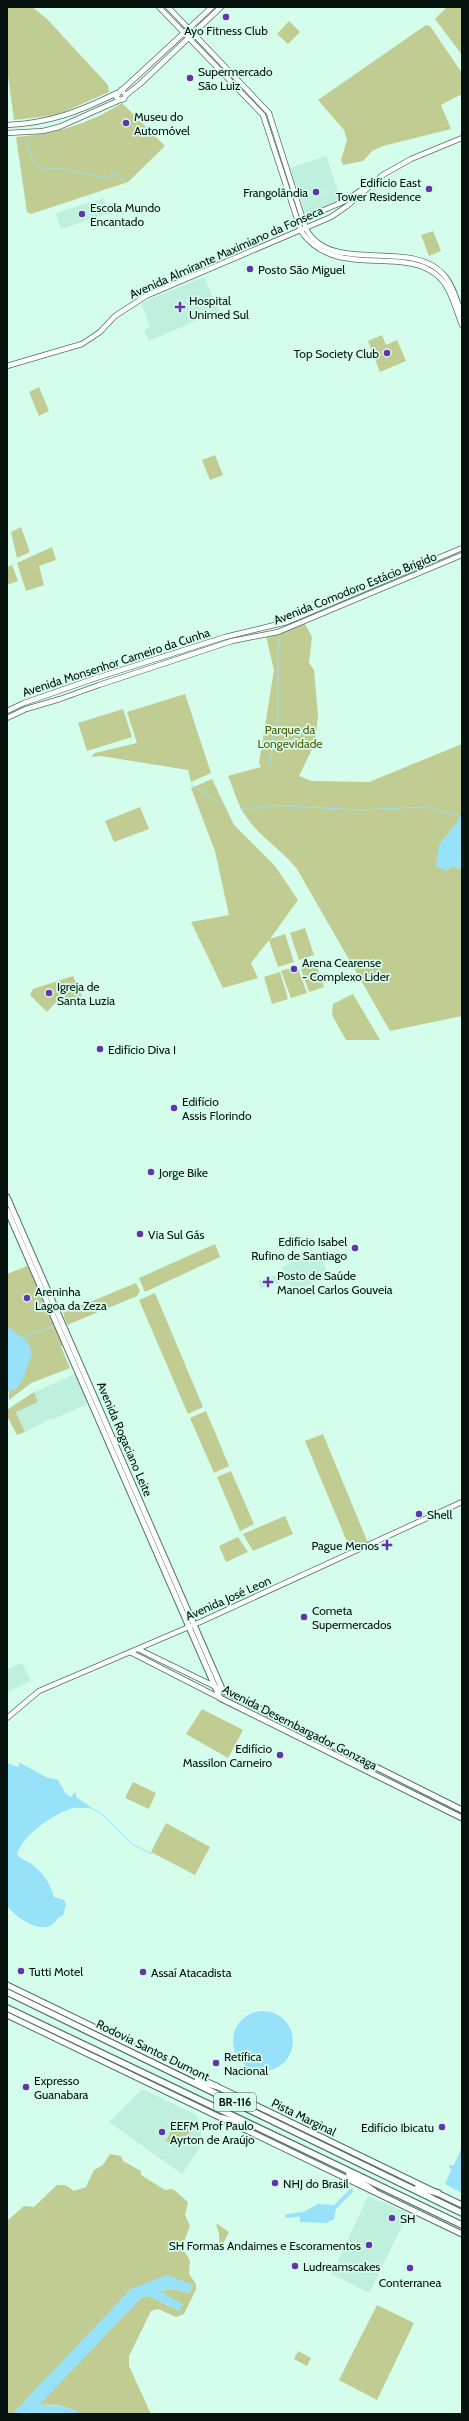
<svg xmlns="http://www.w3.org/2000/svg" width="469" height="2421" font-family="Cabin,sans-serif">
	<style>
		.built { fill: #bff0dd }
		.green { fill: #c1cc92 }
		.water { fill: #98e2f9 }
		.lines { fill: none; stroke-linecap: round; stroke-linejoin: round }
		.stream { stroke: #98e2f9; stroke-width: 1 }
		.canal { stroke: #98e2f9; stroke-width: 4 }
		.secondary-casing { stroke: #4e7365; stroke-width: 6 }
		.primary-casing { stroke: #4e7365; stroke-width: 7 }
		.highway-casing { stroke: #4e7365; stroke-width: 8 }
		.secondary { stroke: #fff; stroke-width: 4.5 }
		.primary { stroke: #fff; stroke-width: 5 }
		.highway { stroke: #fff; stroke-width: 5.5 }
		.poi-dot { fill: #6434ac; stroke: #d4fdec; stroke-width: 1.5 }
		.labels { text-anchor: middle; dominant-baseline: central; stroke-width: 3.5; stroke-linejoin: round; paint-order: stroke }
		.shield { fill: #d4fdec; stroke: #42584f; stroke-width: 1 }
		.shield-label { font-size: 11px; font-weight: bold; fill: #04110c }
		.poi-label { font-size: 12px; fill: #04110c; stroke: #d4fdec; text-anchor: start }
		.street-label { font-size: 12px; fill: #04110c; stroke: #d4fdec }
		.park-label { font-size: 12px; fill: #525c00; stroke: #d4fdec }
	</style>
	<rect width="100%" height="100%" fill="#d4fdec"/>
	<g class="built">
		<path d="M326,156L341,200L307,214L305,213L290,168Z"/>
		<path d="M104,198L109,213L61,229L56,213Z"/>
		<path d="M204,277L219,311L149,341L144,330L150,327L141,303Z"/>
		<path d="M318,1252L329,1276L293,1292L282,1267Z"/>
		<path d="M275,1275L278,1283L261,1289L258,1281Z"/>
		<path d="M75,1374L87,1401L86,1405L51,1420L50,1419L25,1432L16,1411L38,1402L34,1392Z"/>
		<path d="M22,1663L31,1681L7,1692V1669Z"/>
		<path d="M142,2089L197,2115L203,2143L182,2174L109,2122Z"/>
		<path d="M368,2196L406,2212L407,2216L370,2291L367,2292L332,2274Z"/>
	</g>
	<g class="green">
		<path d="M7,7H32L47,19L108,85L109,92L57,115L14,120L7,68Z"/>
		<path d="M447,7H462V55L435,19Z"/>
		<path d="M289,21L300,32L288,44L277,34Z"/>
		<path d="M426,25L430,26L462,73V94L441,105L451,129L383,146L372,151L363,161L343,165L341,160L347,140L344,130L318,100Z"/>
		<path d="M122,103L165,146L128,182L31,214L27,212L16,137C55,134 89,124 122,103Z"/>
		<path d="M433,231L441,251L429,256L421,235Z"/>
		<path d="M382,335L386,345L397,340L406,361L380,372L368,341Z"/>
		<path d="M39,387L49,411L39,416L29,392Z"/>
		<path d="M215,455L223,475L210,480L202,460Z"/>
		<path d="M21,527L30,552L17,558L11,532Z"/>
		<path d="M52,547L56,560L39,566L44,585L26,591L17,563Z"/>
		<path d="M12,565L18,581L7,585V567Z"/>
		<path d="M304,622L312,637L309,663L314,670L318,716L315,743L299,776L312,781L369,782L462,744V816L439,845L453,866L462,870V1016L390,1031L297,869C282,850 261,838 247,818C238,806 234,790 228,776L261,767L259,763L274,670L266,636Z"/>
		<path d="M185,694L211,773L191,782L188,770L101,756L91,757L95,753L137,743L127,712Z"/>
		<path d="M123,709L132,737L87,751L78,723Z"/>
		<path d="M212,779L234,825L275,866L298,900L270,939L285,934L294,962L278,967L269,940L251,963L258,978L223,988L191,922L229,915L215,851L191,788Z"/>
		<path d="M140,807L149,829L114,842L105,821Z"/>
		<path d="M305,928L314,955L299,960L290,933Z"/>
		<path d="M315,960L324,987L309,992L300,966Z"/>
		<path d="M297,966L307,993L291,998L281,971Z"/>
		<path d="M280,972L288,999L272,1004L264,977Z"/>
		<path d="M73,976L82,996L62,1005L58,1000L47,1012L30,995L33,989Z"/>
		<path d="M353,994L380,1040H346L332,1015L333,1004Z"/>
		<path d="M215,1244L220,1257L145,1292L139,1278Z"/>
		<path d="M27,1266L30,1267L63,1344L61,1347L70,1368L31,1383L9,1400L7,1274Z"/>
		<path d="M136,1283L140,1291L137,1296L67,1325L63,1313Z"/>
		<path d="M155,1293L203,1407L188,1414L139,1300Z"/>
		<path d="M34,1392L38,1402L16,1412L25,1432L17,1435L7,1416V1410Z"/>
		<path d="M206,1411L229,1466L214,1473L190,1418Z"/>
		<path d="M323,1434L368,1543L351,1551L305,1441Z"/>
		<path d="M231,1471L254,1524L240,1531L217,1477Z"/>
		<path d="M285,1516L293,1534L253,1551L243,1534Z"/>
		<path d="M238,1537L248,1552L226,1562L219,1546Z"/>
		<path d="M202,1709L243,1730L228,1758L186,1734Z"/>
		<path d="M133,1782L156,1793L149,1809L125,1798Z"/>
		<path d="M166,1823L210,1847L195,1875L151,1852Z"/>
		<path d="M176,2120L192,2127L181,2148L166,2141Z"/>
		<path d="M110,2154L121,2156L123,2161L141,2171V2175L165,2190L173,2189L188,2202L185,2215L190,2226L183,2244V2250L190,2260L189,2274L196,2284V2289L184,2314L176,2317L158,2309L151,2311L129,2356V2366L151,2414H81C69,2406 52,2403 38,2405L142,2297L149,2296L179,2311L159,2291L175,2289L189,2293L193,2285L131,2289L24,2403L12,2414H7V2221L24,2206L34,2207L57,2185H65L74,2191L86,2187L94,2170L103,2165Z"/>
		<path d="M216,2223L229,2232L220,2250L219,2234Z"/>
		<path d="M377,2305L414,2323L377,2400L339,2380Z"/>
		<path d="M298,2351L311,2358L307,2366L294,2359Z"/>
	</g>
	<g class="water">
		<path d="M462,816V870L453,866L447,871L436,866L439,845Z"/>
		<path d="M7,1326L28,1342L32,1354L22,1382L15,1390L7,1391Z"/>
		<path d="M7,1763L18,1767L20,1763L46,1777L58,1780L66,1794L71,1797L75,1792L77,1798L91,1807C85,1809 79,1807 73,1808C53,1814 24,1834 17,1854C21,1859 24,1860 30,1863C41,1870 51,1884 54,1897L64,1900L66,1905L63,1916L59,1917C56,1920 54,1924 50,1926C36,1932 15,1916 7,1906Z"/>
		<circle cx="263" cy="2041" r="30"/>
		<path d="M462,2147V2193L445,2184Z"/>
		<path d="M318,2204L333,2205L336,2208L334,2219L327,2223L300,2222V2214Z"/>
		<path d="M167,2275L193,2285L189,2293L175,2289L159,2291L183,2304L179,2311L149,2296L142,2297L39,2405C54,2405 68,2405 81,2414H12L131,2289Z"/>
	</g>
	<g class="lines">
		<g class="stream">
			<path d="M26,140L34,163L44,169H66L104,178L115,174L125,181"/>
			<path d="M270,766L274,728L278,723V649L280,636"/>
			<path d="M192,785L222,804"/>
			<path d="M240,808L248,810L275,805L357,810L425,807L462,817"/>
			<path d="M21,1338L54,1326"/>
			<path d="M89,1807L102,1814L132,1844L152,1854"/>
		</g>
		<g class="canal">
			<path d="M451,2167L462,2171"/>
			<path d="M330,2209L335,2207L351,2191"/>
			<path d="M287,2216L304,2214"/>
		</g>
		<defs>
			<g id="secondary">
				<path d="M159,7L263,115L301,231C335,282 407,243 440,278C451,289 456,310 462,325"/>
				<path d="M168,7L269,113L306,229C332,276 411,237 444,275C453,285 457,301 462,314"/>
				<path d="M122,90L212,7"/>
				<path d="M126,95L121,90L116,97L120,100L124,99L126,95L140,84L221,7"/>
				<path d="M7,125C50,123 78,112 117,93"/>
				<path d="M7,133L43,131L59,127L120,100"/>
				<path d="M381,176L411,159L462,138"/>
				<path d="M303,219L345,201L367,186"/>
				<path d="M7,366L82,344L100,332L115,316L146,296L331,217L347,206L383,175"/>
				<path d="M7,711L24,703L96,678L225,637L287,622L462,548"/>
				<path d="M7,718L26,709L60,699L99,685L232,641L278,632L462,555"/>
				<path d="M138,1649L216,1687"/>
				<path d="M130,1652L220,1698"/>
				<path d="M7,1718L39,1691L198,1623L462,1502"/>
			</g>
			<g id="primary">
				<path d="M7,1197L223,1691"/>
				<path d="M7,1210L220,1698L462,1818"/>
				<path d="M220,1689L462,1810"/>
				<path d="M7,1985L462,2205"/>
				<path d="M7,2015L462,2234"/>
			</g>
			<g id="highway">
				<path d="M7,1992L462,2213"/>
				<path d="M7,2008L462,2225"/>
				<path d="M197,2081L216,2086"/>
				<path d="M222,2118L239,2123"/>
				<path d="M349,2174L374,2191"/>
				<path d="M417,2188L438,2193"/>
			</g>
		</defs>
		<use href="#secondary" class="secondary-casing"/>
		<use href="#primary" class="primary-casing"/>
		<use href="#highway" class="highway-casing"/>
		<use href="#secondary" class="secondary"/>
		<use href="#primary" class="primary"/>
		<use href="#highway" class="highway"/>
	</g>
	<g class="poi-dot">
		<circle cx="226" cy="17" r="4"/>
		<circle cx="190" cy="78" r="4"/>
		<circle cx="126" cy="123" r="4"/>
		<circle cx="429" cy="189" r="4"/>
		<circle cx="316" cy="192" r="4"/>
		<circle cx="82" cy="214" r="4"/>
		<circle cx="250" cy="269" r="4"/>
		<path d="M178 301h4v4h4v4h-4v4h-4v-4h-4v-4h4z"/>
		<circle cx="387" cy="353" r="4"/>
		<circle cx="294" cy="969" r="4"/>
		<circle cx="49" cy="993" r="4"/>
		<circle cx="100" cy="1049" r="4"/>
		<circle cx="174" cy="1108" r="4"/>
		<circle cx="151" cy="1172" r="4"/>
		<circle cx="140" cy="1234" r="4"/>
		<circle cx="355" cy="1248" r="4"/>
		<path d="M266 1276h4v4h4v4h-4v4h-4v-4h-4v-4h4z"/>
		<circle cx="27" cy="1298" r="4"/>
		<circle cx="419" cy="1514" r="4"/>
		<path d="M385 1539h4v4h4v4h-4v4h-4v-4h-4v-4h4z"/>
		<circle cx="304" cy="1617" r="4"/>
		<circle cx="280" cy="1755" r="4"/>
		<circle cx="21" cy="1971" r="4"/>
		<circle cx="143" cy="1972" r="4"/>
		<circle cx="216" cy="2063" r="4"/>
		<circle cx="26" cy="2087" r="4"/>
		<circle cx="442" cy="2127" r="4"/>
		<circle cx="162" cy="2132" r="4"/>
		<circle cx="275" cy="2183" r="4"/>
		<circle cx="392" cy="2218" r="4"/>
		<circle cx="369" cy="2245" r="4"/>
		<circle cx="295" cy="2266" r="4"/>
		<circle cx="410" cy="2268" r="4"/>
	</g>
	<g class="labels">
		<rect class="shield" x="214" y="2093" width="42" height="18" rx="3"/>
		<g class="shield-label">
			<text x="235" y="2102">BR-116</text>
		</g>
		<g class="poi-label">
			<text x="226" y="30" text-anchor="middle">Ayo Fitness Club</text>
			<text x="198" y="71">Supermercado<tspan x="198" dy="14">São Luiz</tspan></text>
			<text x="134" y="116">Museu do<tspan x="134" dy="14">Automóvel</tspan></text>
			<text x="421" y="182" text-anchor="end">Edifício East<tspan x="421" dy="14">Tower Residence</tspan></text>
			<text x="308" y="192" text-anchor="end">Frangolândia</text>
			<text x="90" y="207">Escola Mundo<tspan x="90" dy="14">Encantado</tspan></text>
			<text x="258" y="269">Posto São Miguel</text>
			<text x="189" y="300">Hospital<tspan x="189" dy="14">Unimed Sul</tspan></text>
			<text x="379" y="353" text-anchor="end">Top Society Club</text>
			<text x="302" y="962">Arena Cearense<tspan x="302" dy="14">- Complexo Lider</tspan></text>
			<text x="57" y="986">Igreja de<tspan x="57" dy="14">Santa Luzia</tspan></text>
			<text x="108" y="1049">Edifício Diva I</text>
			<text x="182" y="1101">Edifício<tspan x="182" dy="14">Assis Florindo</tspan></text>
			<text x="159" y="1172">Jorge Bike</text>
			<text x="148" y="1234">Via Sul Gás</text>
			<text x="347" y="1241" text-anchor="end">Edifício Isabel<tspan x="347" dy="14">Rufino de Santiago</tspan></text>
			<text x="277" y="1275">Posto de Saúde<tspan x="277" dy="14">Manoel Carlos Gouveia</tspan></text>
			<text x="35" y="1291">Areninha<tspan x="35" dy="14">Lagoa da Zeza</tspan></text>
			<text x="427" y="1514">Shell</text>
			<text x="379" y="1545" text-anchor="end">Pague Menos</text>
			<text x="312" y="1610">Cometa<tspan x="312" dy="14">Supermercados</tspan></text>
			<text x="272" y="1748" text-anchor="end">Edifício<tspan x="272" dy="14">Massilon Carneiro</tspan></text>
			<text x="29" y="1971">Tutti Motel</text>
			<text x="151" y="1972">Assaí Atacadista</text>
			<text x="224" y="2056">Retífica<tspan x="224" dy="14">Nacional</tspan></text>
			<text x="34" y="2080">Expresso<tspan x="34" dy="14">Guanabara</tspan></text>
			<text x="170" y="2125">EEFM Prof Paulo<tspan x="170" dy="14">Ayrton de Araújo</tspan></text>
			<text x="434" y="2127" text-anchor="end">Edifício Ibicatu</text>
			<text x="283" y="2183">NHJ do Brasil</text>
			<text x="400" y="2218">SH</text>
			<text x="361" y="2245" text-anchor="end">SH Formas Andaimes e Escoramentos</text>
			<text x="303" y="2266">Ludreamscakes</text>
			<text x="410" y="2282" text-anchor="middle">Conterranea</text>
		</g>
		<g class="street-label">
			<text transform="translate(226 252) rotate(-24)">Avenida Almirante Maximiano da Fonseca</text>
			<text transform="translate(355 588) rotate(-22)">Avenida Comodoro Estácio Brigido</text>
			<text transform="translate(116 662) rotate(-18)">Avenida Monsenhor Carneiro da Cunha</text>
			<text transform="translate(125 1439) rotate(67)">Avenida Rogaciano Leite</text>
			<text transform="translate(228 1598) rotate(-24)">Avenida José Leon</text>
			<text transform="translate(300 1727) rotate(27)">Avenida Desembargador Gonzaga</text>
			<text transform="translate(153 2050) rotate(26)">Rodovia Santos Dumont</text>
			<text transform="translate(304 2117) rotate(26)">Pista Marginal</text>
		</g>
		<g class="park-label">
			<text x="290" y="729">Parque da<tspan x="290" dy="14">Longevidade</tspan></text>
		</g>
	</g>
	<rect width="469" height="2421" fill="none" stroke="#04110c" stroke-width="16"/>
</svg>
